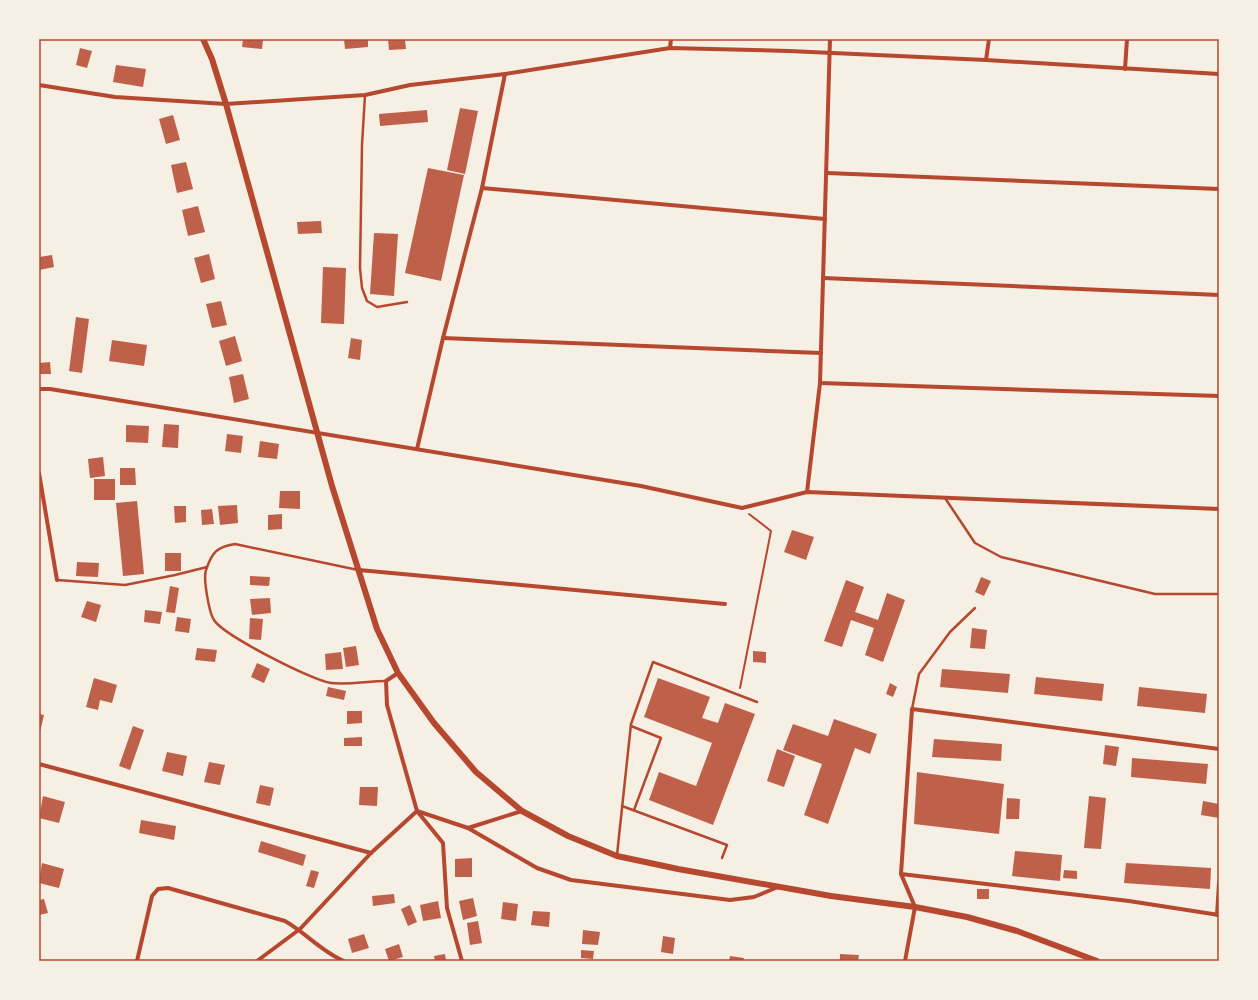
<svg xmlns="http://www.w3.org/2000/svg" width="1258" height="1000" font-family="Ubuntu,sans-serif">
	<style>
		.building { fill: #bf614a }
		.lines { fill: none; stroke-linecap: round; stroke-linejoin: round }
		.path { stroke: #b5482f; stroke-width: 2 }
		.service { stroke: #b5482f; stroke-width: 2.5 }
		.minor { stroke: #b5482f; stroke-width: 4 }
		.tertiary { stroke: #b5482f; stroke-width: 6 }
		.neatline { fill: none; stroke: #b5482f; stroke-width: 1.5 }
	</style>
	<rect width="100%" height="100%" fill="#f6efe4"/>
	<g class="building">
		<path d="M243,39H263L262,49L242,47Z"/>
		<path d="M344,39H368V47L345,49Z"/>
		<path d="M388,39H405L406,49L389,50Z"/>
		<path d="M80,48L92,51L87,68L76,65Z"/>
		<path d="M116,65L146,69L143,87L113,82Z"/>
		<path d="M460,108L478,111L465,174L447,170Z"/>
		<path d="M427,110L428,122L380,126L379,114Z"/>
		<path d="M173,115L180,140L166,144L159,119Z"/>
		<path d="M186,162L193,189L177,193L171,165Z"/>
		<path d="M428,168L464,175L441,281L405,273Z"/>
		<path d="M198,206L205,232L188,236L182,210Z"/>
		<path d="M321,221L322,233L298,234L297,222Z"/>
		<path d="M374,233L398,234L394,296L370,294Z"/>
		<path d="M209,254L215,279L201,283L194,258Z"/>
		<path d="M52,255L54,267L39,270V257Z"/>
		<path d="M323,267L346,268L344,324L321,323Z"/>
		<path d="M221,301L227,325L212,328L206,304Z"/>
		<path d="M76,317L89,319L82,373L69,371Z"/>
		<path d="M235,336L242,361L226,366L219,341Z"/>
		<path d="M351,338L362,340L360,360L348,358Z"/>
		<path d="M112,340L147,345L144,366L109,361Z"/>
		<path d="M50,362L51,374H39V363Z"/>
		<path d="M243,374L249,399L234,403L229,377Z"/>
		<path d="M164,424L179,425L178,448L162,447Z"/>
		<path d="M126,425L149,426L148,443L126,442Z"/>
		<path d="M227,434L243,436L241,453L225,451Z"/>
		<path d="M260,441L279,444L277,459L258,457Z"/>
		<path d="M103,457L105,476L90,478L88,459Z"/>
		<path d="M120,468H135L136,485H120Z"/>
		<rect x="94" y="479" width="21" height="21"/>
		<path d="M280,491H300V509L279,508Z"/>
		<path d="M137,501L144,574L123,576L116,503Z"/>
		<path d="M237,505L238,523L220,525L218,506Z"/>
		<path d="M174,506H186V522L175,523Z"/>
		<path d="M212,509L214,524L202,525L201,510Z"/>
		<path d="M282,514V529L268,530V515Z"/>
		<path d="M792,530L814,537L806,560L784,552Z"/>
		<rect x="165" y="553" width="16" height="18"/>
		<path d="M77,562L99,563L98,577L76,576Z"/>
		<path d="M250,576L270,577L269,586L250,585Z"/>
		<path d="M981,577L991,581L984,596L975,592Z"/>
		<path d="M846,580L864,587L855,612L878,620L887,593L905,600L883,662L865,655L874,628L851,620L842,647L824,641Z"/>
		<path d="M170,586L179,588L175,613L166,612Z"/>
		<path d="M270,598L271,613L252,615L250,599Z"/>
		<path d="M87,601L101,605L96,622L81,617Z"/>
		<path d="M145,610L162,612L160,624L144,622Z"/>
		<path d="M177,617L191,619L189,633L175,631Z"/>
		<path d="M250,618L263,619L261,640L249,639Z"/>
		<path d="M972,628L987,630L985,649L970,648Z"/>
		<path d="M356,646L359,665L346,667L343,648Z"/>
		<path d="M197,648L217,650L215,662L195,660Z"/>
		<path d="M753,651L766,652V663L753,662Z"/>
		<path d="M341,652L343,669L326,670L325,654Z"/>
		<path d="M257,663L270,669L264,683L251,677Z"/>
		<path d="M942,669L1010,674L1008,693L940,687Z"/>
		<path d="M1036,677L1104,684L1102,701L1034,694Z"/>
		<path d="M94,678L117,685L112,703L100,700L98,710L86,707Z"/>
		<path d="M658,678L710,697L702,718L718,723L725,703L755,714L713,825L649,800L659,772L696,786L712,743L644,717Z"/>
		<path d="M890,683L897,687L893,697L886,694Z"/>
		<path d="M328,687L346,691L344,700L326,696Z"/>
		<path d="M1139,687L1207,694L1205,713L1137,706Z"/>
		<path d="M347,711H362V723L347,724Z"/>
		<path d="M39,714L44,715L40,732H39Z"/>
		<path d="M834,719L877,734L870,754L855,748L828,824L804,815L822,764L783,750L793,724L828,736Z"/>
		<path d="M133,726L144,730L130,770L119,766Z"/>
		<path d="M362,737V746H344V738Z"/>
		<path d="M934,739L1002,744L1001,761L932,757Z"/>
		<path d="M1105,745L1119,747L1116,766L1103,764Z"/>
		<path d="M777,749L795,756L784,787L767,781Z"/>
		<path d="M167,752L187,756L183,776L162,771Z"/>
		<path d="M1132,758L1208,764L1206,784L1131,777Z"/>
		<path d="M209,762L225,765L220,785L204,782Z"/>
		<path d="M917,772L1004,784L999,834L914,824Z"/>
		<path d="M260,785L274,788L270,806L256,803Z"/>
		<path d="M360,787H378L377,806L359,805Z"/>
		<path d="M43,796L65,802L59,823L39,818Z"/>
		<path d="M1089,796L1106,798L1101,849L1084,848Z"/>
		<path d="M1007,798L1020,799L1019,819H1006Z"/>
		<path d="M1203,801L1219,804V818L1201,815Z"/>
		<path d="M141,820L176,826L174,840L139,833Z"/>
		<path d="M261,841L306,855L303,866L258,852Z"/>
		<path d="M1015,851L1062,855L1060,881L1012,876Z"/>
		<path d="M472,858V877H455V859Z"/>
		<path d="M42,863L64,869L59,888L39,883Z"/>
		<path d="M1126,863L1211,868L1210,889L1124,883Z"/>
		<path d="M311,870L319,872L314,888L306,886Z"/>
		<path d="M1064,870L1077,871V879L1063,878Z"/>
		<rect x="977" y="889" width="12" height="10"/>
		<path d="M394,894L395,903L373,906L372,896Z"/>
		<path d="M473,898L477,916L463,920L459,901Z"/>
		<path d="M44,899L48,913L39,915V900Z"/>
		<path d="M438,901L441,918L423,921L420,905Z"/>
		<path d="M503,902L518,904L516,921L501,919Z"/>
		<path d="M410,905L417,922L408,926L401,909Z"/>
		<path d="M533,911L550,912L549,927L531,925Z"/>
		<path d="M478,921L482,943L470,945L467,923Z"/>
		<path d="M583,930L600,932L598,945L582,944Z"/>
		<path d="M364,934L369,948L352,953L348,939Z"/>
		<path d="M663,936L675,938L673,954L661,952Z"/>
		<path d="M399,944L403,957L389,961L385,949Z"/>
		<path d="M581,950L594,951L593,959L581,958Z"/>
		<path d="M445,954L446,961H435L434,956Z"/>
		<path d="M840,954L859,955L858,961H840Z"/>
		<path d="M730,956L744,958L743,961H729Z"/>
	</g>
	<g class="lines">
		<path class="path" d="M740,688L771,531L749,514"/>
		<g class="service">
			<path d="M365,95L362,145L360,268L362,288L367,301L377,307L407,302"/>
			<path d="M945,498L975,543L1001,557L1155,594H1219"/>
			<path d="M358,570L235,544C217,547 212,552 206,570C203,578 209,613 214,620C223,635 313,681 331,683C349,685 368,681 386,681"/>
			<path d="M57,580L125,585L175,575L207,567"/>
			<path d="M912,709L919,674L950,632L975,608"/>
			<path d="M631,726L661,738L634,810"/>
			<path d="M622,806L727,845L722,858"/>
			<path d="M617,855L631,724L653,662L757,702"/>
		</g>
		<g class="minor">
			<path d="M670,48L671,39"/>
			<path d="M986,60L989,39"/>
			<path d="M1125,69L1127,39"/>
			<path d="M39,85L115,97L226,104L365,95L410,85L505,74L670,48L789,51L986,60L1219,74"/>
			<path d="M827,173L1219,189"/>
			<path d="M482,188L825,219"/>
			<path d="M823,278L1219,295"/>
			<path d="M443,338L821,353"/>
			<path d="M820,383L1219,396"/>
			<path d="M39,389H50L641,486L742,508L807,492L1219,509"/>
			<path d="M417,449L443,338L482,188L505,74"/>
			<path d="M39,473L57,580"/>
			<path d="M807,492L820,383L830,39"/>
			<path d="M359,570L725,604"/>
			<path d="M398,673L386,681L387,705L417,811L443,843L447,908L462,961"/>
			<path d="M39,764L371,853"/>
			<path d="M468,828L522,811"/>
			<path d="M901,874L912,709L1219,749"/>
			<path d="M1217,915L1219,883"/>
			<path d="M137,961L152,896L158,889L168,888L285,921C306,933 322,952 344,961"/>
			<path d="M257,961L300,929L371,853L417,811L468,828L537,868L571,880L730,900L754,897L778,887"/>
			<path d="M905,961L915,907L901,874L1129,901L1219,915"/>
		</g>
		<path class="tertiary" d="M203,39L212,59L226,104L332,486L377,629L398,673L434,723L476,772L522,811L568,836L617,856L678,869L831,896L915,907L967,917L1017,931L1097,961"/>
	</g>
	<rect width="1258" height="1000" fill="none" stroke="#f6efe4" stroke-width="80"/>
	<rect x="40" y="40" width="1178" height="920" class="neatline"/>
</svg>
